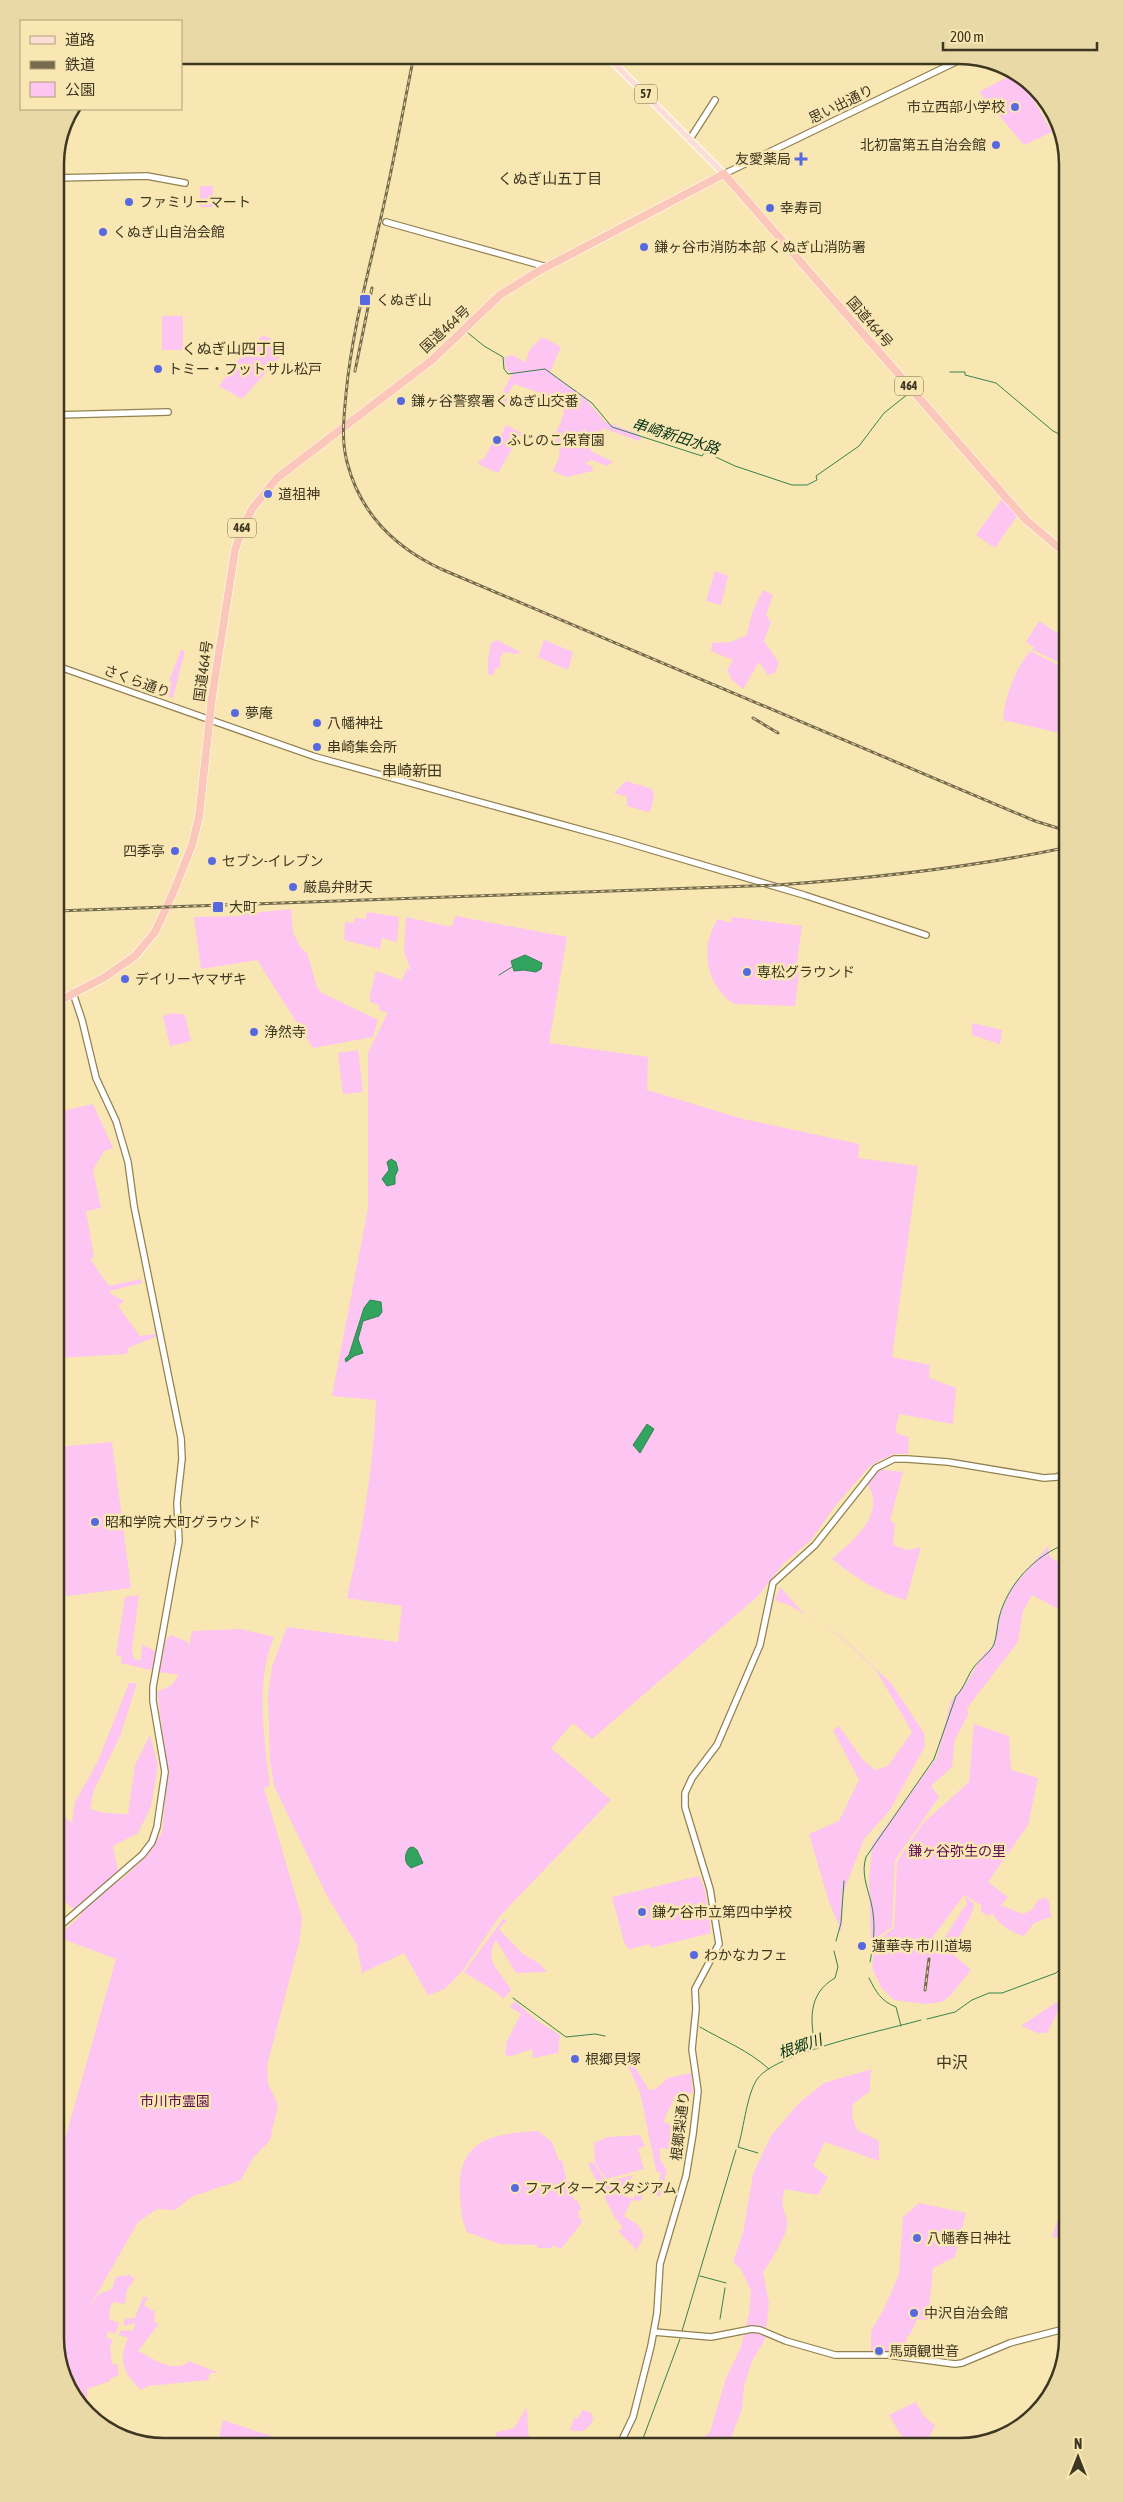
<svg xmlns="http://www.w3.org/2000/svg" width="1123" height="2502" font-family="'Asap Condensed','Noto Sans JP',sans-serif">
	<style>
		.green { fill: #fdc5f2 }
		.water { fill: #31a460; stroke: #35834d }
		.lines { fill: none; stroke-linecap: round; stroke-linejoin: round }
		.stream { stroke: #35834d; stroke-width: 1 }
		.secondary-casing { stroke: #918251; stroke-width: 8 }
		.primary-casing { stroke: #fff; stroke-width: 8 }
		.highway-casing { stroke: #fff; stroke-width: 9 }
		.secondary { stroke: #fff; stroke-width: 5.5 }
		.primary { stroke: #fdddd6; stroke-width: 6 }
		.highway { stroke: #fcc7bb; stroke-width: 8 }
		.rail-casing { stroke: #766c4d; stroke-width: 3 }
		.rail { stroke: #f8e7b3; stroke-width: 1; stroke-dasharray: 4; stroke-linecap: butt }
		.poi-dot { fill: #5769e0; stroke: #f8e7b3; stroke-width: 2 }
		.labels { text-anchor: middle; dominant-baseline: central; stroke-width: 5; stroke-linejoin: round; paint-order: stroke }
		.shield { fill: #f8e7b3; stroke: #756b4d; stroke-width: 1 }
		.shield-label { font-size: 12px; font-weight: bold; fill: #3d3621 }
		.street-label { font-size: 14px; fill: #3d3621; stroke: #f8e7b3 }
		.poi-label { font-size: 14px; fill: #3d3621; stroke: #f8e7b3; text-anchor: start }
		.park-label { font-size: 14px; fill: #5e0c56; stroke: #f8e7b3 }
		.neighbourhood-label { font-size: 15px; fill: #3d3621; stroke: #f8e7b3 }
		.water-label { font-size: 15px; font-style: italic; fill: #033317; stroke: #f8e7b3 }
		.quarter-label { font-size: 16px; fill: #3d3621; stroke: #f8e7b3 }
		.rim { fill: none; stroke: #3d3621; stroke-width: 2.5 }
	</style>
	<rect width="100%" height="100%" fill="#f8e7b3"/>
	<g class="green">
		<path d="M1015,73L1019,75L1052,132L1024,145L979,92Z"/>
		<rect x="200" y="186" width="13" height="21"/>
		<rect x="162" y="316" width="21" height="34"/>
		<path d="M263,335L288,348L242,399L219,386L238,360Z"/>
		<path d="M542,337L561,347L550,372L584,397L605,422L636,433L642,438L638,441L603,428L590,445L591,451L613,462L607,466L591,460L585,464L592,466L593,471L567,477L553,471L559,458L560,445L553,443C554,431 564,422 564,409L543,401V394L514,384L507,395V404L506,405L498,401L512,374L506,369L504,358L512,355L527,363L526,361L530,349Z"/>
		<path d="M506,425L521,433L498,473L478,464L480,460L484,459L496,436L500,438Z"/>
		<path d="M1002,499L1017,516L995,548L976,535Z"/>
		<path d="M715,571L728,576L721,605L706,601Z"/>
		<path d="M763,590L773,595L766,615L771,622L764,641L779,663L775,673L768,675L759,662L743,689L732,680L727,670L733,660L711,651L712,643L731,642L747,635L752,613Z"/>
		<path d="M1039,621L1063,637L1064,665L1033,650L1034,647L1026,642Z"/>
		<path d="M497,640L520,652L518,654L504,652L500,658V667L495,669L494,675L488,674V661L491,643Z"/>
		<path d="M544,640L573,652L568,670L538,657Z"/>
		<path d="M181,650L185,651L173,698L167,696L172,682L169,681Z"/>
		<path d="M1030,651L1064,668V734L1003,720C1005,695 1015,670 1030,651Z"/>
		<path d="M626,781L652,789L654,794L651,810L648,812L627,806V797L614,793Z"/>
		<path d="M291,909L293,933L301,948L307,953L317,987L322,993L378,1020L373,1037L313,1048L257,960L201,969L194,917L241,916V914Z"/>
		<path d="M367,912L399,917L397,942L382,938L380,949L344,940L345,922L354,923L355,918L366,919Z"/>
		<path d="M456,916L567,937L549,1043L648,1057L647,1090L743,1119L859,1144L858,1158L918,1166L892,1357L930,1365L929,1378L956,1388L953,1424L899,1414L895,1433L909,1437L908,1454H895L880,1460L869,1467L835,1506L811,1540L784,1563L758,1596L592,1739L573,1723L551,1748L611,1800L499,1917L463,1970L445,1989L428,1995L404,1953L362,1973L357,1945L327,1896L274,1786L270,1761L268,1695L272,1667L287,1627L398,1642L402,1606L347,1598C362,1532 374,1467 376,1400L332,1396L368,1208V1053L388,1012L380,1011L379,1005L370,1002V995L376,971L402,980L407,968L411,971L404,952L406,917L451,927Z"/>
		<path d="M732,917L802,926L797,963L800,965L795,1006L734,1004C706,986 699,947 718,919L731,923Z"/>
		<path d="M173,1013L185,1015L191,1041L170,1046L163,1016Z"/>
		<path d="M972,1023L1002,1030L1000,1044L972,1035Z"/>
		<path d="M358,1050L363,1092L343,1094L338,1053Z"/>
		<path d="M93,1104L113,1148L104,1151L93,1170L101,1208L86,1211L94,1257L90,1259L109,1286L141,1279L142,1283L109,1291L111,1294L124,1301L118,1306L140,1336L156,1334L157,1336L128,1348L127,1354L58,1358V1112Z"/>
		<path d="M112,1442L131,1588L67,1596L59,1590L58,1447Z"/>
		<path d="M878,1469L903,1472L890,1520L895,1524L893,1545L908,1550L921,1547L906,1600C879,1593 854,1577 832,1559C854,1539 887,1515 867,1483Z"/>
		<path d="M1048,1546L1050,1557L1066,1567V1613L1032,1595L1023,1611L1018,1642L967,1708L968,1715L955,1739L952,1767L931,1786L939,1797L895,1860L892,1927L871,1942L869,1883L872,1845L937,1757L951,1701L967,1682L983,1655L994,1645L999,1615L1012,1587Z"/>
		<path d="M780,1587L806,1616L842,1637L891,1683L924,1733L925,1746L890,1810L864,1839L842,1896V1933L829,1902L809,1834L839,1821L859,1780L833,1730L839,1726L863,1760L875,1770L888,1766L912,1732L876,1670L842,1638L791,1606L775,1600Z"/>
		<path d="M139,1595L132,1649L134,1659L141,1660L142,1644L156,1652L153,1668L150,1670L121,1663L122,1657L116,1655L125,1597Z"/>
		<path d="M241,1629L274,1637C255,1683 264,1737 270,1785L264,1788L302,1918L299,1943L267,2066L268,2084L278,2105L270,2140L253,2158L241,2180L193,2196L175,2210L157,2209L138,2222L90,2306L99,2294L112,2289L116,2277L129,2275L135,2279L127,2290L125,2304L114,2302L110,2307L109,2319L119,2323L116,2333L108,2332L106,2337L113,2340L110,2346L112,2364H117L119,2375L111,2378L110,2381L87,2389V2408H86L80,2388L73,2390L61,2374L60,2157L116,1959L63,1939L61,1934L81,1915L63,1900H60L59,1812L72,1823L75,1802L97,1763L129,1683H137L121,1734L94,1790L90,1809L105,1813L128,1814L135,1765L150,1735L158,1765L151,1807L138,1833L113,1846L120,1881L147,1856L162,1832L168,1774L157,1692L172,1685L179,1675L159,1672L166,1640L171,1635L188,1642L189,1647L192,1631Z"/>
		<path d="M974,1724L1009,1736L1011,1770L1038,1778L1028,1825L988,1882L1008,1897L1001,1905L1023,1914L1032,1910L1038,1900L1046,1898L1049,1902L1051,1917L1034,1923L1024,1936C1010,1932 1001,1926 992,1913L989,1916L981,1912V1905L964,1895L933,1937L941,1944L964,1907L967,1905L965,1896L974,1904C972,1923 953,1936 954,1955L971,1970L950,1996L942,2002L926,2004L894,2000L881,1987L872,1968L875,1942L894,1928L897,1862L922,1824L969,1782Z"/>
		<path d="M699,1876L705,1890L711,1933L651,1948L650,1944L629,1949L624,1942L612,1897Z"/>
		<path d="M503,1919L507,1920L499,1929L523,1954L540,1964L547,1972L516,1973L496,1940C483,1963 501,1970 511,1990L503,1999L499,1994L464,1972Z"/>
		<path d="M1067,1995V2010L1058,2012L1047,2033H1038L1021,2026Z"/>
		<path d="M515,2001L536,2020L560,2035L558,2053L533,2058L532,2049L511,2056L505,2055L507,2041L521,2014L510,2007Z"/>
		<path d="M636,2050L638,2059L635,2067L649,2090L656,2089L668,2078L691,2073L693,2093L674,2096C673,2107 665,2112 664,2122L671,2125L669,2149L660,2148V2160L667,2170L660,2197L656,2195L661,2173L656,2171L640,2092L627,2064L588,2058Z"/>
		<path d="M872,2069L870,2076V2091L853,2104L852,2116L857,2130L879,2141V2161L825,2142L813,2166L828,2177L818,2195L785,2189C778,2210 789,2214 787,2227C786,2235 769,2265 763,2272L769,2303L765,2339L752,2361L744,2386L742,2409L729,2443H696L710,2432L726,2378L741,2347L749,2314L751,2291L741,2269L733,2262L743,2233L753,2174L771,2136L798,2104L824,2083Z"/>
		<path d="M538,2131L552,2142L559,2161L562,2160L567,2182L570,2181L574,2201L577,2200L581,2209L578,2211L579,2218L583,2221L561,2249L552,2245V2248H537V2245L500,2244L467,2232C461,2220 461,2207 460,2194C457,2139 492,2134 538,2131Z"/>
		<path d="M640,2135L645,2146L638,2149L644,2169L606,2179L595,2163L594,2143L608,2137Z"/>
		<path d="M593,2162L606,2182L633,2175L623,2195L633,2199L637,2192L643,2194L641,2201L632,2200L624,2216L637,2224L644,2235L637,2250L618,2231L623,2227L615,2218L588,2164Z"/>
		<path d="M919,2203L966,2213L955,2257L933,2268L928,2320L917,2319L911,2333L907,2337L904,2353H871V2331L884,2309L899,2274L903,2217Z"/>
		<path d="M1063,2205L1068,2207V2243L1052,2236Z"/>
		<path d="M143,2297H148L144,2305L155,2312L154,2322L159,2324L138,2351C152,2358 175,2375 189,2361L219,2373H210L208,2380L148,2386L141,2390C123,2372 118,2362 128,2338L119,2335L120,2331L134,2330L135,2323L123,2326L125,2319L135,2318Z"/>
		<path d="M916,2402L923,2415L935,2426L926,2442H905L889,2415Z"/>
		<path d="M527,2407L528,2433L532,2444H493L497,2432L514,2428Z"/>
		<path d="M582,2410L592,2413L591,2416L594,2418C588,2430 584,2433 570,2430L574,2418L578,2419Z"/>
		<path d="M223,2420L292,2443L295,2446H217Z"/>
	</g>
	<g class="water">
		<path d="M525,955L542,963L541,969L536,972L524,970L514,971L511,961Z"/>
		<path d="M391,1159L396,1162L398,1170L395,1176V1184L387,1186L382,1179L389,1170L387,1162Z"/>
		<path d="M370,1300L381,1302L382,1312L379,1316L363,1321L358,1339L363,1353L354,1356L346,1362L345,1359L349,1355L364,1308Z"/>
		<path d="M647,1424L654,1429L640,1453L633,1445Z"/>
		<path d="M413,1847L417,1850L423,1863L411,1868C404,1863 404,1855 409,1848Z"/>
	</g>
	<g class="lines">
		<g class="stream">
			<path d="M468,333L484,346L503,357L504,369L508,374L545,369L592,403L612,427L702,456L705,452L735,466L792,485H807L817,480L816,476L859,446L884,413L908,394"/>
			<path d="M950,372H965V375L996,383L1053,431L1063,436"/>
			<path d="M499,975L512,967"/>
			<path d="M836,1941L841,1923L844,1881"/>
			<path d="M870,1962C874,1942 876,1922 871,1902C867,1887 861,1872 866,1857L934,1759L956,1696C965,1687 967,1676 974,1667C979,1660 991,1652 994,1644C997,1636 997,1626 999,1618C1007,1585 1035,1555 1066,1544"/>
			<path d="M1065,1963L1067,1962"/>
			<path d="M869,1978C876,1992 881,2001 896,2007L901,2026"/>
			<path d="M513,1998L566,2037L595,2034L605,2036"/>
			<path d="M927,2019L955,2012L972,2000L989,1993H1002L1056,1973L1062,1967"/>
			<path d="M700,2027C724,2041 748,2050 769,2069"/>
			<path d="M816,2049C810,2022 807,1994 835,1978L838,1967L834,1951"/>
			<path d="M758,2153L738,2147C744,2128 747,2092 758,2078C778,2052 886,2030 921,2020"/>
			<path d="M700,2276L726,2283"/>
			<path d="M720,2319L725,2288"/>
			<path d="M682,2331L736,2150"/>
			<path d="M641,2444L680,2339"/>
		</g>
		<defs>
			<g id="secondary">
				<path d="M690,139L715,100"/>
				<path d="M724,174L968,56"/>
				<path d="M55,178L147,176L185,183"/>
				<path d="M386,222L547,267"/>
				<path d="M56,415L168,412"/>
				<path d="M57,666L316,757L618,840L804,895L926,935"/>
				<path d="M60,1926L142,1855L152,1842L157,1827L165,1772L153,1701V1687L179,1541L177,1503L182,1459L181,1438L134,1206L128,1162L116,1121L96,1078L82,1020L73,993"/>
				<path d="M654,2332L711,2337L752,2329L760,2330L786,2341L835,2355H888L955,2364L962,2363L1010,2343L1068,2328"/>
				<path d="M620,2444L633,2417L651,2346L657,2313L660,2264L686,2176L693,2134L698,2091L692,2049L696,2009L695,1989L719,1944L710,1889L685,1807V1793L692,1778L717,1745L760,1645L773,1583L815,1545L876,1468L894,1459H907L948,1462L1044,1478L1057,1477L1066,1473"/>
			</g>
			<path id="primary" d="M606,55L724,174"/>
			<path id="highway" d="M57,1002L105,977L135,956L155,932L173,893L192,845L199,817L212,697L235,550L242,529L252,509L277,478L432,360L500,295L537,272L724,174L1002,493L1026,520L1063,551"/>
		</defs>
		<use href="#secondary" class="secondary-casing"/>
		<use href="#primary" class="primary-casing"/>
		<use href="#highway" class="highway-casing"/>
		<use href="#secondary" class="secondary"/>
		<use href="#primary" class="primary"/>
		<use href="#highway" class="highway"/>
		<defs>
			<g id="rail">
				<path d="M414,55C404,105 395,155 384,204C370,267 352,329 346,394C344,416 341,439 347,462C360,513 394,547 441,569L1035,821L1064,830"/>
				<path d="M355,371L372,288"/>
				<path d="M753,718L778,733"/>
				<path d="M57,911L777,885C874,878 969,868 1064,848"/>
				<path d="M925,1990L929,1959"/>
			</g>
		</defs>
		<use href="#rail" class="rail-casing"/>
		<use href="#rail" class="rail"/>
	</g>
	<g class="poi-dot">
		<circle cx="1015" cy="107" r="5"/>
		<circle cx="996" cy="145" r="5"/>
		<path d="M798.5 151.5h5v5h5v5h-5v5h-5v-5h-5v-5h5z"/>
		<circle cx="129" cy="202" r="5"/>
		<circle cx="770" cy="208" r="5"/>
		<circle cx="103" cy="232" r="5"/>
		<circle cx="644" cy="247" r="5"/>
		<rect x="359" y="294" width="12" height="12" rx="2.5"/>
		<circle cx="158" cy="369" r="5"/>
		<circle cx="401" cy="401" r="5"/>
		<circle cx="497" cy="440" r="5"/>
		<circle cx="268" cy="494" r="5"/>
		<circle cx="235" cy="713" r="5"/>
		<circle cx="317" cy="723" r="5"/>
		<circle cx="317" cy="747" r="5"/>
		<circle cx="175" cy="851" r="5"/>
		<circle cx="212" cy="861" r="5"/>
		<circle cx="293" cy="887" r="5"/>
		<rect x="212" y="901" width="12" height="12" rx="2.5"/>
		<circle cx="747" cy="972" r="5"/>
		<circle cx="125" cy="979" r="5"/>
		<circle cx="254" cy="1032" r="5"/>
		<circle cx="95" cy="1522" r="5"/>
		<circle cx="642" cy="1912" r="5"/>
		<circle cx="862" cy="1946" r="5"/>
		<circle cx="694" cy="1955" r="5"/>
		<circle cx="575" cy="2059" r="5"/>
		<circle cx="515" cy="2188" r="5"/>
		<circle cx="917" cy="2238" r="5"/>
		<circle cx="914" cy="2313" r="5"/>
		<circle cx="879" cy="2351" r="5"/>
	</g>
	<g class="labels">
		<g class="shield">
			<rect x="635" y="84.5" width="22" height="19" rx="4"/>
			<rect x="895" y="376.5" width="28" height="19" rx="4"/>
			<rect x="228" y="518.5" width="28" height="19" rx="4"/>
		</g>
		<g class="shield-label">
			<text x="646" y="94">57</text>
			<text x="909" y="386">464</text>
			<text x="242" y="528">464</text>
		</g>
		<g class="street-label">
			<text transform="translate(841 104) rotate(-26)">思い出通り</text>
			<text transform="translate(870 322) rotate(49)">国道464号</text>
			<text transform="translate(445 329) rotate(-43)">国道464号</text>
			<text transform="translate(203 671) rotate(-82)">国道464号</text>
			<text transform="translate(137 681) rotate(20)">さくら通り</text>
			<text transform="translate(680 2126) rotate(-83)">根郷梨通り</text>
		</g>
		<g class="poi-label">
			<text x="1005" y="107" text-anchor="end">市立西部小学校</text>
			<text x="986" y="145" text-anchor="end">北初富第五自治会館</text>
			<text x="791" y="159" text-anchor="end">友愛薬局</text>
			<text x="139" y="202">ファミリーマート</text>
			<text x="780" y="208">幸寿司</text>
			<text x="113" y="232">くぬぎ山自治会館</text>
			<text x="654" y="247">鎌ヶ谷市消防本部 くぬぎ山消防署</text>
			<text x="376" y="300">くぬぎ山</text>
			<text x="168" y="369">トミー・フットサル松戸</text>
			<text x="411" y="401">鎌ヶ谷警察署くぬぎ山交番</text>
			<text x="507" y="440">ふじのこ保育園</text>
			<text x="278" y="494">道祖神</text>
			<text x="245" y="713">夢庵</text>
			<text x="327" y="723">八幡神社</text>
			<text x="327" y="747">串崎集会所</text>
			<text x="165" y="851" text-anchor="end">四季亭</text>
			<text x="222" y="861">セブン-イレブン</text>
			<text x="303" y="887">厳島弁財天</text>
			<text x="229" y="907">大町</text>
			<text x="757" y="972">専松グラウンド</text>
			<text x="135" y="979">デイリーヤマザキ</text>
			<text x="264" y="1032">浄然寺</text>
			<text x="105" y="1522">昭和学院 大町グラウンド</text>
			<text x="652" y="1912">鎌ケ谷市立第四中学校</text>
			<text x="872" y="1946">蓮華寺 市川道場</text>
			<text x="704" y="1955">わかなカフェ</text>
			<text x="585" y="2059">根郷貝塚</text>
			<text x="525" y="2188">ファイターズスタジアム</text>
			<text x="927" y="2238">八幡春日神社</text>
			<text x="924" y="2313">中沢自治会館</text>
			<text x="889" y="2351">馬頭観世音</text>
		</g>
		<g class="park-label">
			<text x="957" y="1851">鎌ヶ谷弥生の里</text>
			<text x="175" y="2101">市川市霊園</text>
		</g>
		<g class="neighbourhood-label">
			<text x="550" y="178">くぬぎ山五丁目</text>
			<text x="234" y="348">くぬぎ山四丁目</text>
			<text x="412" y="770">串崎新田</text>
		</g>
		<g class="water-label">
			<text transform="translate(676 436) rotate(17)">串崎新田水路</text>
			<text transform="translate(800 2046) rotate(-19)">根郷川</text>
		</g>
		<g class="quarter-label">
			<text x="952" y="2062">中沢</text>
		</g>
	</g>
	<path d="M0 0H1123V2502H0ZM164 64H959A100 100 0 0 1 1059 164V2338A100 100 0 0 1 959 2438H164A100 100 0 0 1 64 2338V164A100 100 0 0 1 164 64Z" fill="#e9d9a7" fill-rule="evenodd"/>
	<path class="rim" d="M164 64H959A100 100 0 0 1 1059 164V2338A100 100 0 0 1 959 2438H164A100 100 0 0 1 64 2338V164A100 100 0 0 1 164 64Z"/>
	<rect x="20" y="20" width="162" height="90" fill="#f8e7b3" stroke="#ada079"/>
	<rect x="30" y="36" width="25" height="8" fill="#fdddd6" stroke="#ada079"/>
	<text x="65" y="45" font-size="15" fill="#3d3621">道路</text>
	<rect x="30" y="61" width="25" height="8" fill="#766c4d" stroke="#ada079"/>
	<text x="65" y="70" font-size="15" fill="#3d3621">鉄道</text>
	<rect x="30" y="82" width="25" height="15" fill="#fdc5f2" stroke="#ada079"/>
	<text x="65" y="95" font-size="15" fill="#3d3621">公園</text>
	<g transform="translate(1078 2457)" stroke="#f8e7b3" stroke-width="4" paint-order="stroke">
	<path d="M0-4L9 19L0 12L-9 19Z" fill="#3d3621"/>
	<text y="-8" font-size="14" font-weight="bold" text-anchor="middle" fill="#3d3621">N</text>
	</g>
	<path d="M943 42v8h154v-8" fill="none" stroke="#3d3621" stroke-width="2.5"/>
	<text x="950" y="42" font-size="15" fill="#3d3621" stroke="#f8e7b3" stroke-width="4" paint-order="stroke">200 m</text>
</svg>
